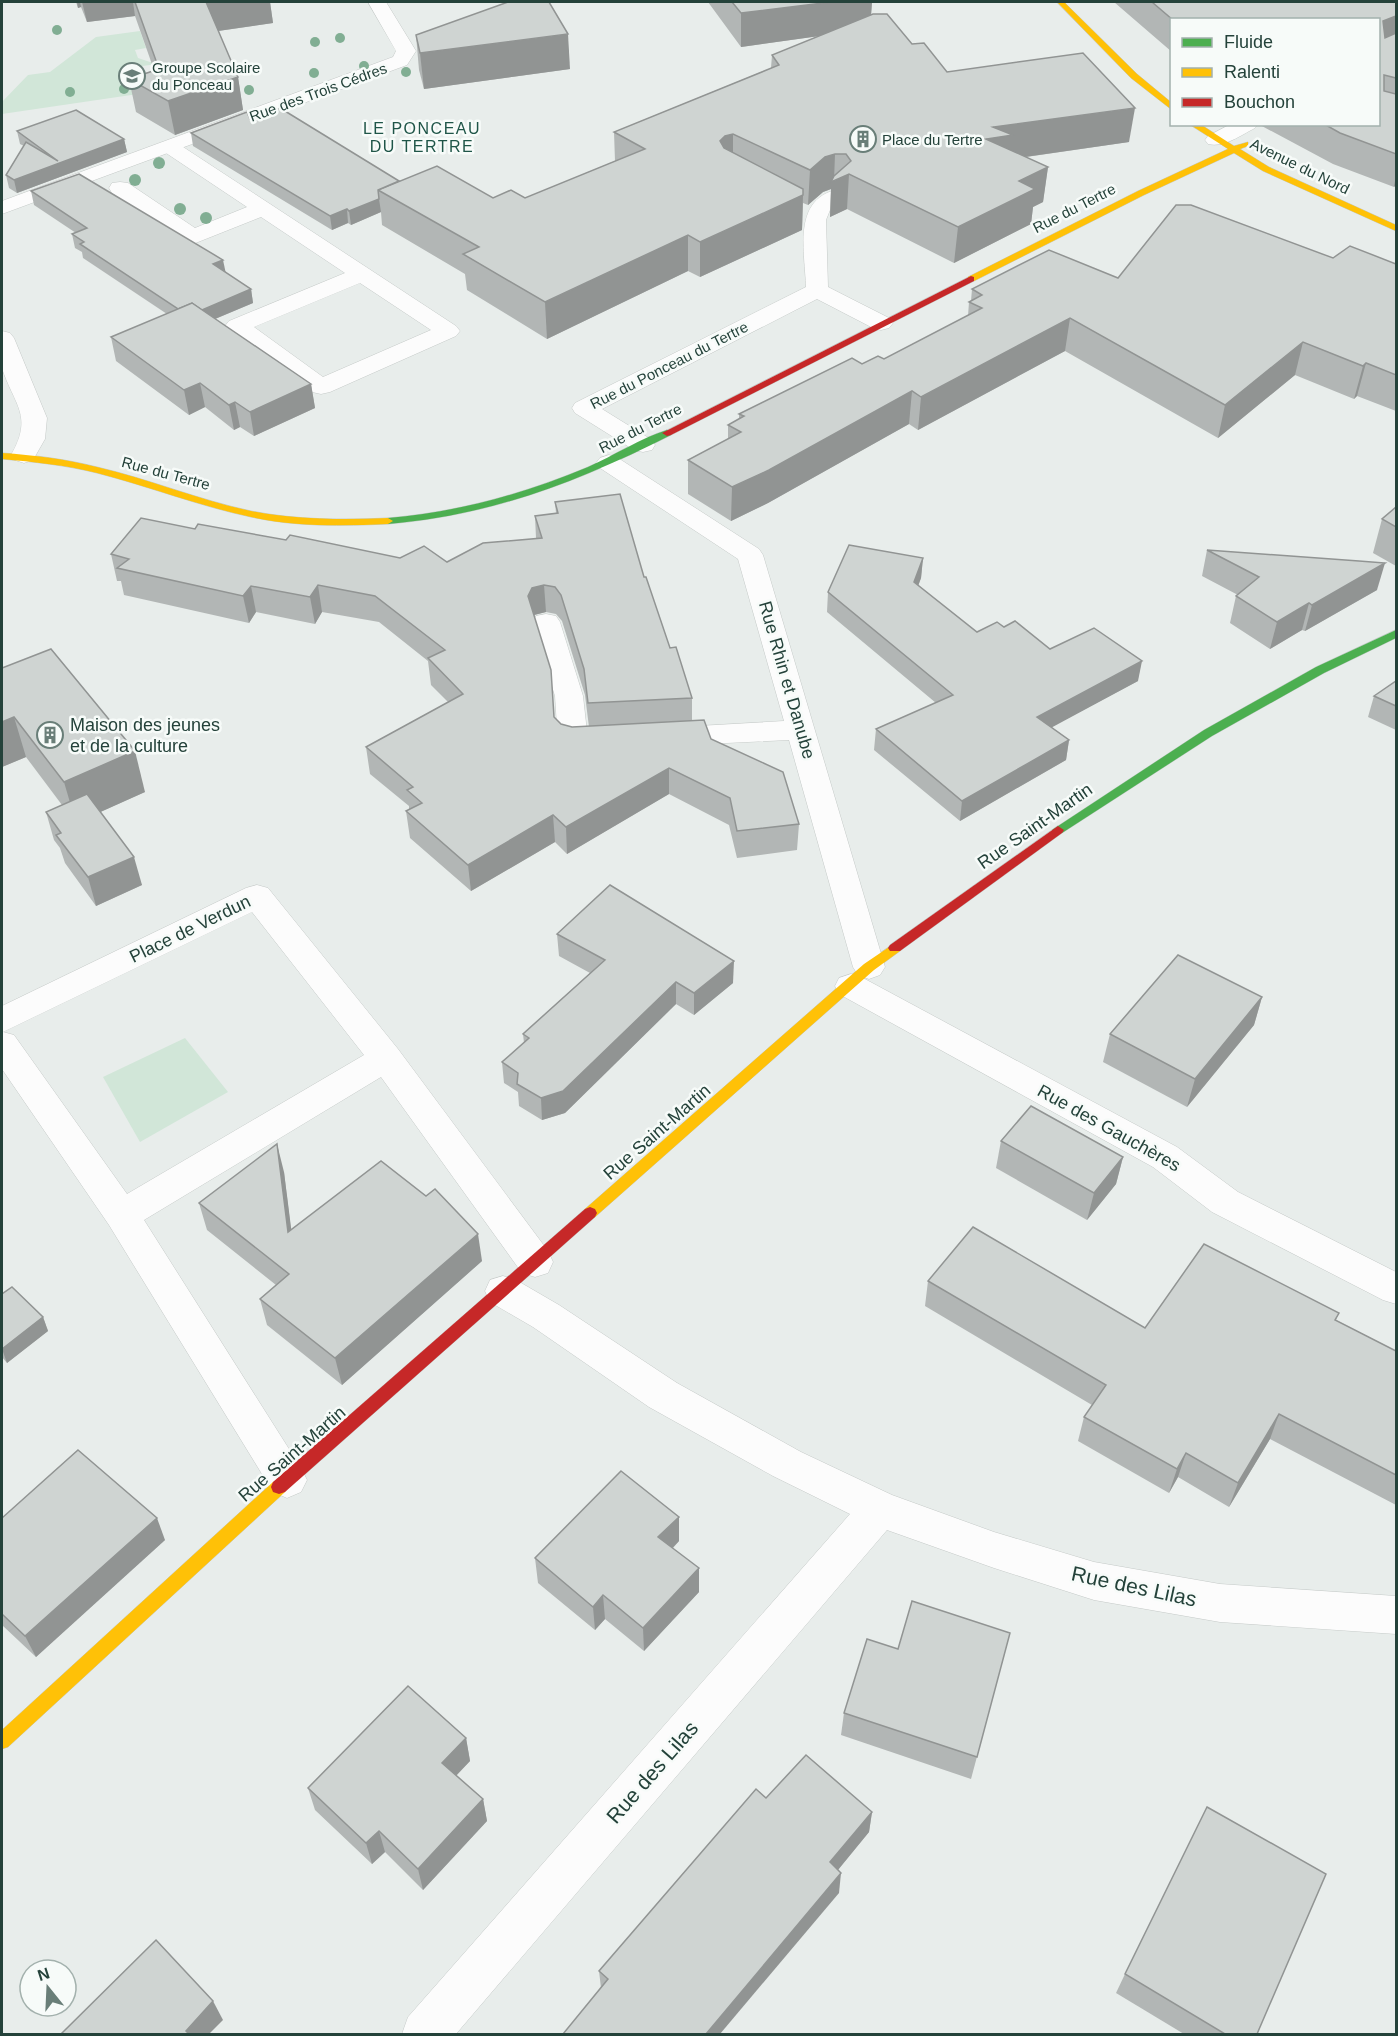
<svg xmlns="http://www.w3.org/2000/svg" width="1398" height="2036" font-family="Arial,sans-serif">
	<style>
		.green { fill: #d1e6d8 }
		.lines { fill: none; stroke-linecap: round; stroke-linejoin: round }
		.lane-casing { stroke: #c5cac8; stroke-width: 1 }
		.street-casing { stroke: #c5cac8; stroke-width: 1 }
		.fast-casing { stroke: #c3cbc8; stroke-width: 1 }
		.slow-casing { stroke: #c3cbc8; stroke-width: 1 }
		.jam-casing { stroke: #c3cbc8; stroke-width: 1 }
		.lane { fill: #fcfcfc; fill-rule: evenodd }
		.street { fill: #fcfcfc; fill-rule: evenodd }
		.fast { fill: #4caf50; fill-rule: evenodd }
		.slow { fill: #ffc107; fill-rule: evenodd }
		.jam { fill: #c62828; fill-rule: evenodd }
		.tree { fill: #81ae93 }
		.wall { fill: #b2b6b5; fill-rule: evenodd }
		.shaded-wall { fill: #919493 }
		.building { fill: #cfd4d2; stroke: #919493; stroke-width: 1.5 }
		.labels { text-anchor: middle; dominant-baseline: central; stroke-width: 5; stroke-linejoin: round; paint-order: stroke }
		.far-poi-label { font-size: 15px; fill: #24423a; stroke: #f7fbf9; text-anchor: start }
		.far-street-label { font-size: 15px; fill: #24423a; stroke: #f7fbf9 }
		.far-neighbourhood-label { font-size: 16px; letter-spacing: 1.5px; fill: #1f5548; stroke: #f7fbf9 }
		.street-label { font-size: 18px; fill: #24423a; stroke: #f7fbf9 }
		.poi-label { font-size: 18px; fill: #24423a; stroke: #f7fbf9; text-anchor: start }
		.near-street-label { font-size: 21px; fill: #24423a; stroke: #f7fbf9 }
	</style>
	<rect width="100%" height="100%" fill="#e8edeb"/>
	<g class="green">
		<path d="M140,31L146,48L135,50L138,58L150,62L176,59L177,61L129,68L138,94L2,114V102L28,75L50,72L96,37Z"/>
		<path d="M185,1038L228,1092L140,1142L103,1077Z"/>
	</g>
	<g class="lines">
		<defs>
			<g id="lane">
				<path d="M170,141L177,143L456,326L460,331L456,336L330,392L321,394L312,392L229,331L225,326L229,321L345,273L261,217L193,244L185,242L112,193L109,188L112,183L120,182L128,183L195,228L247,207L163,151L160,147L163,143ZM360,283L431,330L323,377L254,327Z"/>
				<path d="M836,190L844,191L847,196L830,210L826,220L828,287L889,318L893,323L889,328L881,330L873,328L817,299L602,409L652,440L655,445L652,450L643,452L634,450L575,413L572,408L575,403L806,287C805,253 792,200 836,190Z"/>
				<path d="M257,885L268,888L398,1049L548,1251L553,1262L548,1273L535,1277L522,1273L381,1077L144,1220L301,1468L307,1480L301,1492L287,1498L273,1492L109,1225L2,1069V1006L246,888ZM252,912L364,1055L127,1194L14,1035L3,1032Z"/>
			</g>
			<g id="street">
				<path d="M368,2H386L416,51L407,65L2,214V201L393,57L396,51Z"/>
				<path d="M1231,124H1258L1255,128C1241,135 1224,148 1208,144L1205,140L1208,136Z"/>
				<path d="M2,331L10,333L14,338L47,418L45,439L33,460L24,463L15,460L11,455C34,416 14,405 2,368C0,358 1,341 2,331Z"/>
				<path d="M609,455L618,458L759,549L763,555L885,967L880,975L869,979L858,975L853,967L789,740L663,746L653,744L648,737L653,730L663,728L784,721L738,559L600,468L596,463L600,458Z"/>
				<path d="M546,614L556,616L560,622L583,696L587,732L603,730L613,733L618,740L613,747L573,752L563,749L558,742L555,696L532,622L536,616Z"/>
				<path d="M851,974L863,978L1177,1147L1238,1192L1396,1272V1304L1383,1300L1212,1212L1153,1167L839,994L835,986L839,978Z"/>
				<path d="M503,1276L516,1280L559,1305L677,1383L801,1452L892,1495L994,1532L1094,1562L1220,1584L1396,1596V1634L1220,1622L1094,1600L994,1568L887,1530L456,2034H402L408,2017L850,1514L773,1476L649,1407L533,1327L490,1302L485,1291L490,1280Z"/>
			</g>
			<g id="fast">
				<path d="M667,430L672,433L671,435C578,482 492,515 388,524L383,521L388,518C458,512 523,494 588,467C613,456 641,438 667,430Z"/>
				<path d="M1396,630V638L1324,673L1212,736L1062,833H1054L1052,830L1204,730L1316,667Z"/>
			</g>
			<g id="slow">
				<path d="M1057,2H1064L1137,74L1172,103V110L1131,78Z"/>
				<path d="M1189,124H1200L1234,146L1248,142V146L1240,149L1269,167L1396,225V231L1263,171L1234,153L1144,195L974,281H968V277L1138,191L1228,149Z"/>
				<path d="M2,453C34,455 65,459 97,467C149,479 199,500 251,511C296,520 343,520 388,518L393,521L388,524C342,526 296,527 251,517C199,506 148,486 97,473C65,465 34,462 2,459Z"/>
				<path d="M895,943L900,945L902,948L900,951L874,970L595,1217L590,1219L585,1217L583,1213L585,1209L864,964Z"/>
				<path d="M279,1480L285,1482L287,1487L285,1492L8,1747L2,1749V1730L273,1482Z"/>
			</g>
			<g id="jam">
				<path d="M971,276L974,277V281L671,435L667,436L662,433Z"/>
				<path d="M1058,826L1064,830L1062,833L900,951H890L888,948L890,945Z"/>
				<path d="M590,1207L595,1209L597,1213L595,1217L285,1492L279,1494L273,1492L271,1487L273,1482L585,1209Z"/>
			</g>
		</defs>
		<use href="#lane" class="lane-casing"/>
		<use href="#street" class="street-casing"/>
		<use href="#fast" class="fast-casing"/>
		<use href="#slow" class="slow-casing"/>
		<use href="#jam" class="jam-casing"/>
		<use href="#lane" class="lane"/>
		<use href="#street" class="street"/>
		<use href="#fast" class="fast"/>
		<use href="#slow" class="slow"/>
		<use href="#jam" class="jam"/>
	</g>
	<g class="tree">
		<circle cx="57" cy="30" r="5"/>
		<circle cx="340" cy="38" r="5"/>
		<circle cx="315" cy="42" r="5"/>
		<circle cx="364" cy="66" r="5"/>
		<circle cx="406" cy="72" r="5"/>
		<circle cx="314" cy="73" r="5"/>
		<circle cx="124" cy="89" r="5"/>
		<circle cx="249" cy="90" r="5"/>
		<circle cx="70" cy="92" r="5"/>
		<circle cx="159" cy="163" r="6"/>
		<circle cx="135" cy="180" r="6"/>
		<circle cx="180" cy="209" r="6"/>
		<circle cx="206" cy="218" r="6"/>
	</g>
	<g class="wall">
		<path d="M76,2H270L273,23L218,31L238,77L243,110L175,135L136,112L129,79L154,70L135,16L87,22L81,7L78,8Z"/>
		<path d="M708,2H872L871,15L912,44L947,72L1129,142L1026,157L1048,167L1043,202L1033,207L1031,224L954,263L847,209L830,217L831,189L823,192L808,205L803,203L802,230L700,277L688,271L547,339L467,290L465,274L382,225L381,212L351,225L348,223L332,230L193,146L191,133L250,119L399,181L493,198H525L615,161L614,132L771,68L772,55L819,36L741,47Z"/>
		<path d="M1114,2H1396V185L1394,187L1333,164L1260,125L1378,124V20H1172V52Z"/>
		<path d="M416,35L570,69L424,89L419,70Z"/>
		<path d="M17,131L124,139L127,152L17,193L9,188L6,175L24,146L20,144Z"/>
		<path d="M31,191L225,272L251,289L253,303L215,319L311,384L315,408L254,436L240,427L234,430L205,407L189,415L116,361L111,337L167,314L83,258L82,252L75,248L72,234L76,233L34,205Z"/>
		<path d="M1333,258L1396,264V411L1357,396L1354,399L1295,375L1218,438L1065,351L918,430L909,424L768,503L731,521L688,494V460L728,439V425L739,419V414L862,364L884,359L968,316L969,302L971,301L972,289L1118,278Z"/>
		<path d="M555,502L644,577L670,648L692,698V721L799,824L797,850L737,858L729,825L669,794L567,854L555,842L471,891L410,838L406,811L409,810V806L370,774L366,747L448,702L431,685L428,661L379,622L322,612L315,624L256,612L249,623L124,595L121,581H117L111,554L195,529L286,540L400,558L447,562L536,538L535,516L556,513ZM546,612L556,614L562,621L585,695L589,727H572L561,724L554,717L534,615Z"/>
		<path d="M1396,507V566L1373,553L1382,519Z"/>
		<path d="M1207,550L1377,590L1305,631L1302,630L1270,649L1230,623L1236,596L1238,595L1202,576Z"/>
		<path d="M923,558L921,578L918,586L977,632L1004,627L1050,649L1138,681L1051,727L1069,740L1066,760L960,821L874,750L876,729L936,703L827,612L828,592Z"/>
		<path d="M2,668L145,792L100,812L142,885L96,906L65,863L60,848L54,840L46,812L62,805L26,757L2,767Z"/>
		<path d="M1396,681V730L1368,717L1374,696Z"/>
		<path d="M557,934L733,983L694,1015L676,1004L565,1113L542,1120L519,1106L518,1092L504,1083L502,1062L524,1043L523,1034L590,973L559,956Z"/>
		<path d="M1262,997L1254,1025L1187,1107L1103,1062L1110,1034Z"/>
		<path d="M1001,1141L1123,1157L1116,1184L1087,1220L996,1168Z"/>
		<path d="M284,1172L291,1230L482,1261L342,1385L267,1325L260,1299L276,1285L207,1230L199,1203Z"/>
		<path d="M928,1281L1145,1328L1339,1313L1336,1320L1396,1351V1505L1270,1439L1229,1507L1178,1477L1169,1493L1078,1441L1084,1417L1092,1405L925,1306Z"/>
		<path d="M2,1294L43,1317L48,1331L7,1363L2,1357Z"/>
		<path d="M2,1518L165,1540L36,1657L2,1625Z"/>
		<path d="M679,1541L673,1548L699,1592L644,1651L605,1619L595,1630L538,1583L535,1558Z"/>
		<path d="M1010,1633L971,1779L841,1735L844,1713L898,1649Z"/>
		<path d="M466,1738L470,1761L456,1776L483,1799L487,1821L423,1890L385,1852L372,1864L315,1810L308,1788Z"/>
		<path d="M766,1798L872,1812L869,1832L838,1870L839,1893L601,1988L599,1971Z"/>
		<path d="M1125,1974L1257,2034H1184L1116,1993Z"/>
	</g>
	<g class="shaded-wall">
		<path d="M77,2H80L81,7L78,8Z"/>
		<path d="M82,2H133L135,16L87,22Z"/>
		<path d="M206,2H270L273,23L211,32Z"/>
		<path d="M831,2H872L870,29L741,47V13Z"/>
		<path d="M1396,16V43L1378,50L1383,21Z"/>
		<path d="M568,34L570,69L424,89L420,53Z"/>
		<path d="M238,77L243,110L175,135L168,101Z"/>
		<path d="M1135,108L1129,142L1010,159L986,139L993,127Z"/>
		<path d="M733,134V169L720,141L725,136Z"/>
		<path d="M124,139L127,152L17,193L14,180Z"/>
		<path d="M835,154L834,181L849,174L847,209L830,217L831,189L823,192L808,205L810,170L825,157Z"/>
		<path d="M1048,167L1043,202L1033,207L1031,224L954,263L958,227L1019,181Z"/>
		<path d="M1396,175V185L1394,187Z"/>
		<path d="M803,195L802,230L700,277V242Z"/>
		<path d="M379,199L381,212L351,225L349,211Z"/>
		<path d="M347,209L348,223L332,230L330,216Z"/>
		<path d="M688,235V271L547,339L545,302Z"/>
		<path d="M223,260L226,274L213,264Z"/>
		<path d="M251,289L253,303L191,329L188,315Z"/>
		<path d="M1070,318L1065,351L918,430L921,397Z"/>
		<path d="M1303,342L1295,375L1218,438L1225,405Z"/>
		<path d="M1366,363L1357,396L1354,399L1363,366Z"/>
		<path d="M200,383L205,407L189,415L184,390Z"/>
		<path d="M311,384L315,408L254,436L250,412Z"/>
		<path d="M912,391L909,424L768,503L731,521L732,487Z"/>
		<path d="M235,402L240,427L234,430L229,405Z"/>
		<path d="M923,558L921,578L912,602L914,582Z"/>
		<path d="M1385,563L1377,590L1305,631L1312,605Z"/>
		<path d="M318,585L322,612L315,624L310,597Z"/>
		<path d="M544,585L546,612L534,615L528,596L532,588Z"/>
		<path d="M251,586L256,612L249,623L243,596Z"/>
		<path d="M1309,603L1302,630L1270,649L1277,622Z"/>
		<path d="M1142,661L1138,681L1034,737L1037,717Z"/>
		<path d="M14,717L26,757L2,767V722Z"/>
		<path d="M1069,740L1066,760L960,821L962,801Z"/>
		<path d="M135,751L145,792L76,823L64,782Z"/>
		<path d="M669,768V794L567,854L566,827Z"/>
		<path d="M553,815L555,842L471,891L468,865Z"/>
		<path d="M134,857L142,885L96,906L88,877Z"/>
		<path d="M734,961L733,983L694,1015V993Z"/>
		<path d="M676,982V1004L565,1113L542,1120L541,1098Z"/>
		<path d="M1262,997L1254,1025L1187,1107L1195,1079Z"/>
		<path d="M277,1144L284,1172L295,1259L288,1232Z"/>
		<path d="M1123,1157L1116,1184L1087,1220L1094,1193Z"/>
		<path d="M478,1234L482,1261L342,1385L335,1358Z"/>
		<path d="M43,1317L48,1331L7,1363L2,1349Z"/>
		<path d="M1279,1414L1270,1439L1229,1507L1238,1483Z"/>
		<path d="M1186,1453L1178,1477L1169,1493L1177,1469Z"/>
		<path d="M679,1517V1541L659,1562L658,1537Z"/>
		<path d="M157,1518L165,1540L36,1657L25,1636Z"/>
		<path d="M699,1568V1592L644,1651L643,1628Z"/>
		<path d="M603,1595L605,1619L595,1630L593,1607Z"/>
		<path d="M466,1738L470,1761L447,1785L442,1763Z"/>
		<path d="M483,1799L487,1821L423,1890L418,1869Z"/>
		<path d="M872,1812L869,1832L828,1882L830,1862Z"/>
		<path d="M379,1831L385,1852L372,1864L366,1843Z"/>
		<path d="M841,1873L839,1893L720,2034H706Z"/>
		<path d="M213,2001L223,2020L209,2034H188L186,2031Z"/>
	</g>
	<g class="building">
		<path d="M135,2H206L238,77L168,101L129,79L159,69Z"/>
		<path d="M508,2H549L568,34L420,53L416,35Z"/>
		<path d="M732,2H831L741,13Z"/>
		<path d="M1152,2H1396V16L1383,21L1385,38L1396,33V78L1384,75V91L1396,94V154L1340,133L1324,124H1378V20H1173Z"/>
		<path d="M873,14H887L912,44L924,43L947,72L1083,53L1135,108L993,127L1013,135L986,139L1048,167L1019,181L1035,189L958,227L849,174L831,182L834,176L851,161L846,154H835L825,157L810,170L733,134L725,136L720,141L724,148L803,189V195L700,242L688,235L545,302L463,254L479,247L378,190L437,166L493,198L511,190L525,198L645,149L614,132L779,65L772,55Z"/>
		<path d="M280,108L399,181L378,190L379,199L349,211L347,209L330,216L191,133L247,112L250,119Z"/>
		<path d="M76,110L124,139L14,180L6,175L26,142L58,161L17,131Z"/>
		<path d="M79,174L223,260L213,264L251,289L202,310L192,303L178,309L80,244L84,242L72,234L87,228L31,191Z"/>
		<path d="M1176,205H1191L1333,258L1350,246L1396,264V375L1366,363L1363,366L1303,342L1225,405L1070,318L921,397L912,391L769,470L732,487L688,460L741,432L728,425L744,416L739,414L852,358L862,364L878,356L884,359L982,308L969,302L982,295L972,289L1049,250L1118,278Z"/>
		<path d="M192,303L311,384L250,412L235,402L229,405L200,383L184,390L111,337Z"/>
		<path d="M620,494L644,577H646L670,648L676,647L692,698L588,703L584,669L561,595L555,587L544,585L532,588L528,596L551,670L554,717L561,724L572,727L704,720L711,739L783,772L799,824L737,831L730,798L669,768L566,827L553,815L468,865L406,811L422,803L407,790L413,787L366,747L463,694L428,658L445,650L375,596L318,585L310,597L251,586L243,596L117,568L129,559L111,554L141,518L195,529L198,524L286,540L290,535L400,558L424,546L447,562L483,543L542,538L535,516L558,513L555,502Z"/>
		<path d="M1396,507V527L1382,519Z"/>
		<path d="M849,545L923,558L914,582L977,632L997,622L1004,627L1015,621L1050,649L1094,628L1142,661L1037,717L1069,740L962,801L876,729L953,695L828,592Z"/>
		<path d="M1207,550L1359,561L1385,563L1312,605L1309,603L1277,622L1236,596L1259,577Z"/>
		<path d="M51,649L135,751L64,782L14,717L2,722V668Z"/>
		<path d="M1396,681V706L1374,696Z"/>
		<path d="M87,794L134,857L88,877L56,835L61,833L46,812Z"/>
		<path d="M610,885L734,961L694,993L676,982L563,1091L541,1098L517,1084L518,1073L502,1062L529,1038L523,1034L605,960L557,934Z"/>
		<path d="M1178,955L1262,997L1195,1079L1110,1034Z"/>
		<path d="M1031,1106L1123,1157L1094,1193L1001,1141Z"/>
		<path d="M277,1144L288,1232L381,1161L426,1196L435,1189L478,1234L335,1358L260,1299L289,1274L199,1203Z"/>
		<path d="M973,1227L1145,1328L1204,1244L1339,1313L1335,1320L1396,1351V1475L1279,1414L1238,1483L1186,1453L1177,1469L1084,1417L1106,1385L928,1281Z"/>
		<path d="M12,1287L43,1317L2,1349V1294Z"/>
		<path d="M78,1450L157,1518L25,1636L2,1614V1518Z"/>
		<path d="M621,1471L679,1517L658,1537L699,1568L643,1628L603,1595L593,1607L535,1558Z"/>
		<path d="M912,1601L1010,1633L977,1757L844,1713L867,1639L898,1649Z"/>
		<path d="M408,1686L466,1738L442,1763L483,1799L418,1869L379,1831L366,1843L308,1788Z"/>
		<path d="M806,1755L872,1812L830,1862L841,1873L706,2034H563L608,1979L599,1971L756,1789L766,1798Z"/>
		<path d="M1207,1807L1326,1874L1257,2034H1225L1125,1974Z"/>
		<path d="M156,1940L213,2001L186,2031L189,2034H61Z"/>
	</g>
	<defs>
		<symbol id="school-ring" viewBox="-11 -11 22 22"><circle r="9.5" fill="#f7fbf9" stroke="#697e78" stroke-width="1.5"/><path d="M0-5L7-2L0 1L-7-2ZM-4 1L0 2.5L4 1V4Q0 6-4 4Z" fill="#697e78"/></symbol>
		<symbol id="building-ring" viewBox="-11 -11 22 22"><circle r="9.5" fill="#f7fbf9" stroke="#697e78" stroke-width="1.5"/><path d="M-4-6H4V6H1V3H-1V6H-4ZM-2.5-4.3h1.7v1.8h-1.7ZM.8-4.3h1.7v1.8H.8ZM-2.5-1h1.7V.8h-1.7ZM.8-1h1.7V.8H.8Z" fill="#697e78"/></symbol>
	</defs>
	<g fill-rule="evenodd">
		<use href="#school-ring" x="117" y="61" width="30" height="30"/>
		<use href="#building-ring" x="848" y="124" width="30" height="30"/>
		<use href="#building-ring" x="35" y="720" width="30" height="30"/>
	</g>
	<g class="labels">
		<g class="far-poi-label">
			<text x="152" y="67">Groupe Scolaire<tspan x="152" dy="17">du Ponceau</tspan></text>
			<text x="882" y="139">Place du Tertre</text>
		</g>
		<g class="far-street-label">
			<text transform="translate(318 92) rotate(-20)">Rue des Trois Cédres</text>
			<text transform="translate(1300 166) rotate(26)">Avenue du Nord</text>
			<text transform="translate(1074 208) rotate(-27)">Rue du Tertre</text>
			<text transform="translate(669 365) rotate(-27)">Rue du Ponceau du Tertre</text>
			<text transform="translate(640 428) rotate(-27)">Rue du Tertre</text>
			<text transform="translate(166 473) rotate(15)">Rue du Tertre</text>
		</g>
		<g class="far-neighbourhood-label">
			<text x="422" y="128">LE PONCEAU<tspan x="422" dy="18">DU TERTRE</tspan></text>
		</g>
		<g class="street-label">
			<text transform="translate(787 680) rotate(74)">Rue Rhin et Danube</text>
			<text transform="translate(1035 826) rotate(-35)">Rue Saint-Martin</text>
			<text transform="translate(190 929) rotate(-26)">Place de Verdun</text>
			<text transform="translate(1109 1128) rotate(29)">Rue des Gauchères</text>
			<text transform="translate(657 1132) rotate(-41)">Rue Saint-Martin</text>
			<text transform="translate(292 1454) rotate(-41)">Rue Saint-Martin</text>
		</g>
		<g class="poi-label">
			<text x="70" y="725">Maison des jeunes<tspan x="70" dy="21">et de la culture</tspan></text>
		</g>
		<g class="near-street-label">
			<text transform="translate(1134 1586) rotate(12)">Rue des Lilas</text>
			<text transform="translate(652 1772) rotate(-49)">Rue des Lilas</text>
		</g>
	</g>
	<rect width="1398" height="2036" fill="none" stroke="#24423a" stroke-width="6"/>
	<rect x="1170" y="18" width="210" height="108" fill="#f7fbf9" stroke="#a3b1ad" stroke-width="1.5"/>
	<rect x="1182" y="38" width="30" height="9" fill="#4caf50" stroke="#a3b1ad" stroke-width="1.5"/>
	<text x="1224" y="48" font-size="18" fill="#24423a">Fluide</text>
	<rect x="1182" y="68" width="30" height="9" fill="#ffc107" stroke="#a3b1ad" stroke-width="1.5"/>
	<text x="1224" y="78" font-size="18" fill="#24423a">Ralenti</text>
	<rect x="1182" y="98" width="30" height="9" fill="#c62828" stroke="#a3b1ad" stroke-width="1.5"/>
	<text x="1224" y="108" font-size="18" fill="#24423a">Bouchon</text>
	<g transform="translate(48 1988) rotate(342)"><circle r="28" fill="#f7fbf9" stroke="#a3b1ad" stroke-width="1.5"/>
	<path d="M0-4.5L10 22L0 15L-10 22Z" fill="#697e78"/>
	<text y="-9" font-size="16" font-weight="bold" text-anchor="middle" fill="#24423a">N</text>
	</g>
</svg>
